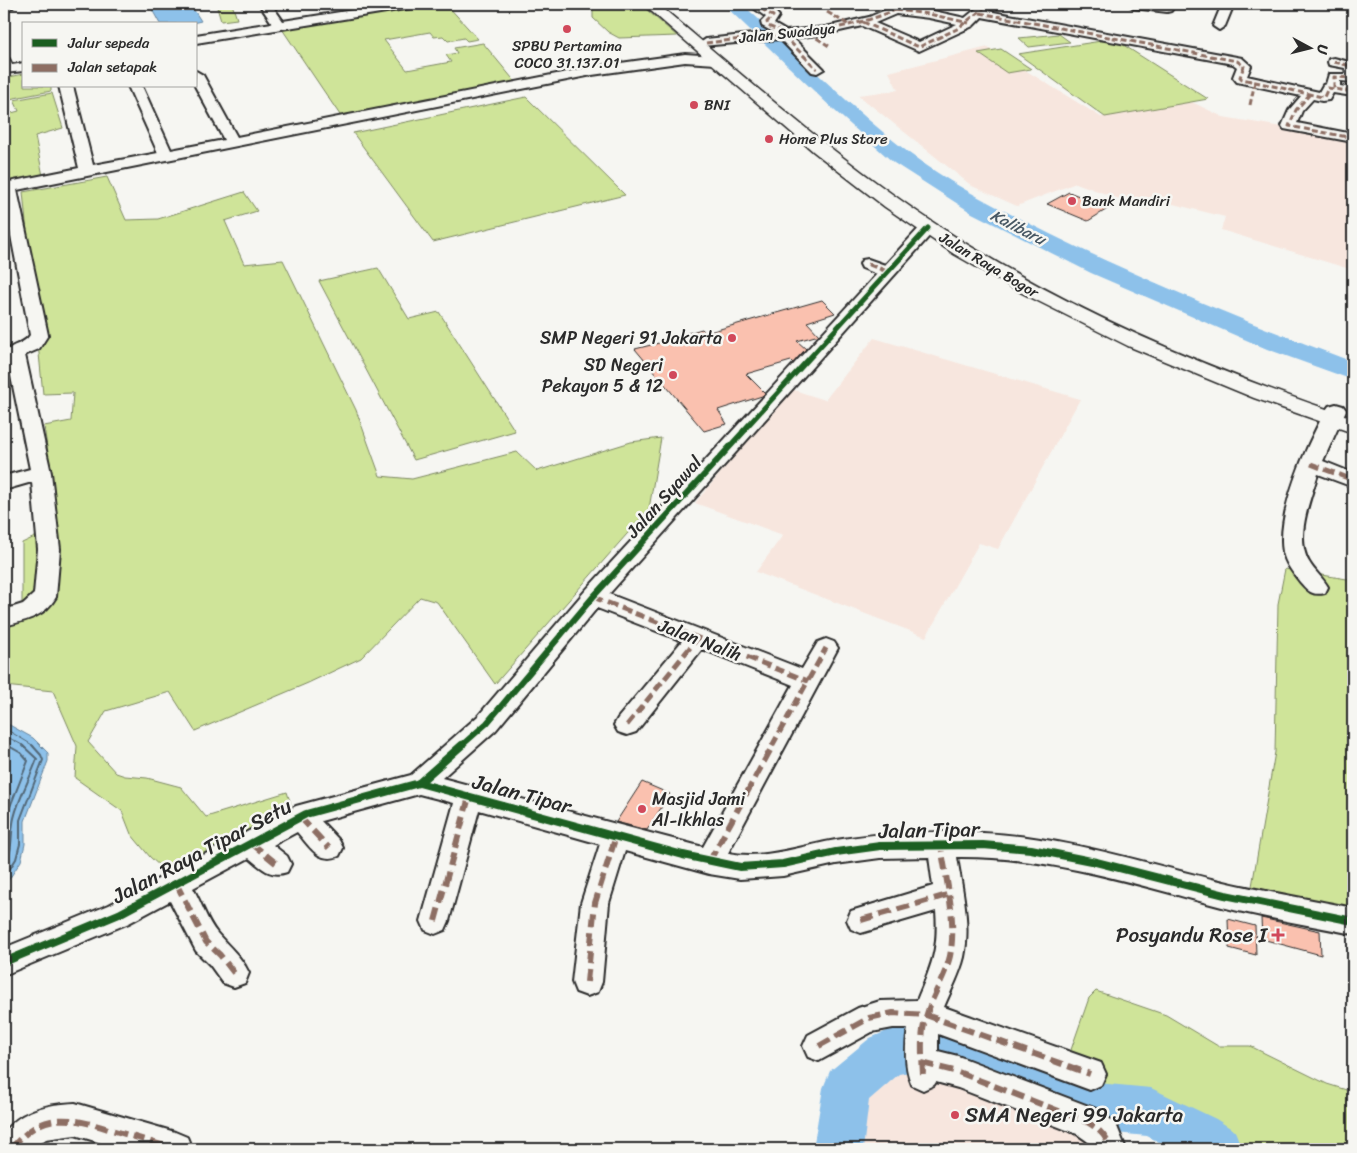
<svg xmlns="http://www.w3.org/2000/svg" width="1357" height="1153" font-family="Sriracha,sans-serif">
	<style>
		.built { fill: #f7e6de }
		.green { fill: #cfe499; stroke: #7d8862 }
		.water { fill: #8dc1ea; stroke: #66859e }
		.lines { fill: none; stroke-linecap: round; stroke-linejoin: round }
		.shore-far1 { stroke: #526777; stroke-width: 1 }
		.shore { stroke: #526777; stroke-width: 2 }
		.river { fill: #8dc1ea; fill-rule: evenodd }
		.building { fill: #fac1af; stroke: #2b2b2b }
		.minor-casing { stroke: #2b2b2b; stroke-width: 4 }
		.highway-casing { stroke: #2b2b2b; stroke-width: 3 }
		.minor { fill: #f6f6f2; fill-rule: evenodd }
		.highway { fill: #f6f6f2; fill-rule: evenodd }
		.quiet-far3 { stroke: #8d6e63; stroke-width: 3; stroke-dasharray: 6 3; stroke-linecap: butt }
		.quiet-far2 { stroke: #8d6e63; stroke-width: 4; stroke-dasharray: 8 4; stroke-linecap: butt }
		.quiet-far1 { stroke: #8d6e63; stroke-width: 5; stroke-dasharray: 10 5; stroke-linecap: butt }
		.quiet { stroke: #8d6e63; stroke-width: 6; stroke-dasharray: 13 6; stroke-linecap: butt }
		.cycleway-far2-casing { stroke: #f6f6f2; stroke-width: 8 }
		.cycleway-far1-casing { stroke: #f6f6f2; stroke-width: 9 }
		.cycleway-casing { stroke: #f6f6f2; stroke-width: 11 }
		.cycleway-far2 { stroke: #1b5e20; stroke-width: 5 }
		.cycleway-far1 { stroke: #1b5e20; stroke-width: 6 }
		.cycleway { stroke: #1b5e20; stroke-width: 8 }
		.poi-dot { fill: #d1495b; stroke: #f6f6f2; stroke-width: 2 }
		.labels { text-anchor: middle; dominant-baseline: central; stroke-width: 5; stroke-linejoin: round; paint-order: stroke }
		.far-street-label { font-size: 15px; fill: #2b2b2b; stroke: #f6f6f2 }
		.far-poi-label { font-size: 15px; fill: #2b2b2b; stroke: #f6f6f2; text-anchor: start }
		.far-water-label { font-size: 16px; font-style: italic; fill: #485864; stroke: #f6f6f2 }
		.poi-label { font-size: 18px; fill: #2b2b2b; stroke: #f6f6f2; text-anchor: end }
		.street-label { font-size: 18px; fill: #2b2b2b; stroke: #f6f6f2 }
		.near-street-label { font-size: 21px; fill: #2b2b2b; stroke: #f6f6f2 }
		.near-poi-label { font-size: 21px; fill: #2b2b2b; stroke: #f6f6f2; text-anchor: end }
	</style>
	<rect width="100%" height="100%" fill="#f6f6f2"/>
	<filter id="ink" filterUnits="userSpaceOnUse"><feTurbulence type="fractalNoise" baseFrequency=".02" numOctaves="2"/><feDisplacementMap in="SourceGraphic" scale="10" xChannelSelector="R" yChannelSelector="G"/><feConvolveMatrix kernelMatrix="1 2 1 2 8 2 1 2 1" color-interpolation-filters="sRGB"/></filter>
	<g filter="url(#ink)">
		<g class="built">
			<path d="M902,4H966L938,12Z"/>
			<path d="M988,47L1101,117L1192,102L1223,117L1353,139V270L1221,230L1225,217L1157,200L1149,210L1076,183L1017,206L972,186L858,95L898,90L889,72Z"/>
			<path d="M874,338L1080,399L998,549L979,543L926,637L756,572L783,535L695,503L791,389L825,400Z"/>
			<path d="M888,1071L923,1074L1005,1096L1106,1149H850L851,1119L864,1090Z"/>
		</g>
		<g class="green">
			<path d="M216,4H232L237,19L221,21Z"/>
			<path d="M434,4H446L478,39L467,41L464,38L448,41L443,36L434,37L430,32L384,40L407,70L451,62L446,55L457,53L454,48L483,43L517,84L342,118L282,29Z"/>
			<path d="M600,4H640L677,36L619,38L608,32L593,18V8Z"/>
			<path d="M1059,34L1070,42L1029,47L1019,38Z"/>
			<path d="M1114,39L1208,99L1105,117L1018,54Z"/>
			<path d="M1001,49L1031,69L1007,73L978,53Z"/>
			<path d="M24,74V86H51V91L4,100V78Z"/>
			<path d="M52,93L63,128L35,136L43,176L4,184V115L19,111L14,100Z"/>
			<path d="M526,97L625,195L433,242L353,133Z"/>
			<path d="M107,177L126,220L158,219L244,192L257,211L225,221L244,264L283,260L356,410L380,476L412,479L517,452L537,471L631,442L661,438L649,509L495,684L437,602L420,597L361,658L308,683L195,731L170,692L106,711L88,742L116,773L125,776L147,778L181,787L206,817L287,792L295,817L175,880L150,857L131,834L122,811L75,778L77,746L53,691L4,686V617L22,612V543L58,526L44,426L71,421L73,393L43,394L23,192Z"/>
			<path d="M378,268L409,319L439,312L515,431L414,460L319,281Z"/>
			<path d="M1285,569L1353,580V920L1250,898L1275,752L1278,604Z"/>
			<path d="M1096,991L1166,1015L1218,1046H1250L1327,1084L1353,1092V1149H1249L1171,1100L1148,1089L1109,1087L1064,1070L1089,998Z"/>
		</g>
		<g class="water">
			<path d="M149,4H190L201,21L188,24H160Z"/>
			<path d="M4,722L33,738L48,753V761L25,821V844L21,861L4,887Z"/>
		</g>
		<g class="lines">
			<g class="shore-far1">
				<path d="M4,728L34,746"/>
				<path d="M4,735L24,746"/>
				<path d="M4,743L9,746"/>
			</g>
			<g class="shore">
				<path d="M4,853L6,817L28,761L21,753L7,745"/>
				<path d="M4,867C14,850 10,835 14,818C19,797 30,779 37,759L22,745"/>
				<path d="M4,878L16,859L20,844V820L43,760L41,755L32,745"/>
			</g>
			<g class="river">
				<path d="M723,4H742C797,54 850,107 909,153C951,185 1003,210 1050,234C1148,282 1251,324 1353,362V380L1267,349L1091,273L972,213L894,163L835,111Z"/>
				<path d="M926,1023L976,1031L1087,1082L1151,1088L1216,1119L1235,1131L1242,1149H1173L1147,1136L1084,1130L971,1076L926,1069L899,1074L869,1100L863,1149H813L823,1088L830,1071L870,1038L887,1031Z"/>
			</g>
		</g>
		<g class="building">
			<path d="M1069,192L1109,208L1088,221L1047,204Z"/>
			<path d="M822,300L835,313L807,322L819,335L797,341L806,349L793,363L791,361L746,374L765,393L762,396L718,410L727,424L704,431L635,349L683,337L681,335L702,329L706,333Z"/>
			<path d="M642,782L670,794L647,830L616,822Z"/>
			<path d="M1261,918L1320,931L1321,955L1262,939Z"/>
			<path d="M1228,919L1255,926L1256,955L1229,948Z"/>
		</g>
		<g class="lines">
			<defs>
				<g id="minor">
					<path d="M4,4H15L13,7L4,9Z"/>
					<path d="M259,4H271L283,21L391,4H417L411,8L196,43V35L272,23Z"/>
					<path d="M748,4C760,3 771,6 779,16L774,24L786,31L826,27L869,17L895,6L929,10L965,18L982,4H995L988,11L1242,58L1251,66L1247,76L1319,92L1323,85L1326,84L1329,74H1346L1345,68L1329,65L1328,62L1329,59L1334,58L1353,63V82L1340,81V86L1353,88V96L1333,93L1329,100L1322,101L1313,99L1302,111L1297,123L1353,134V142L1284,129L1282,126L1289,110L1301,96L1237,82L1233,77L1237,67L1233,64L982,17L973,26L919,51L862,26L826,34L793,38L824,69L817,73L812,72L780,39L702,46L700,43L706,39L773,32L762,26L761,22L766,17ZM896,14L929,18L957,24L919,42L875,23Z"/>
					<path d="M1128,4H1176L1171,11L1167,12L1134,8Z"/>
					<path d="M1222,4H1234L1225,26L1219,30L1213,26Z"/>
					<path d="M685,54L716,56L722,60L716,64L685,62L592,75L17,190L48,335L39,349L25,355L51,473L60,549L56,597C45,617 24,621 4,626V610L23,604L34,594L38,549L32,482L4,490V476L30,469L6,352C12,343 24,345 30,335L4,199V183L79,168L59,86H73L93,165L158,153L128,86H142L171,150L224,140L195,86L196,71L203,75L237,137L592,67Z"/>
					<path d="M4,58L9,59L12,65L24,63V71L4,73Z"/>
					<path d="M928,223L934,225L936,228L934,231L609,594L802,669L818,642L826,639L834,642L838,648L728,853C765,860 801,846 836,840C884,832 935,831 983,833C1065,837 1144,863 1224,882C1266,892 1310,899 1353,908V934C1309,925 1265,918 1222,907C1135,884 1048,856 957,857C962,889 971,924 964,957C960,974 951,990 944,1007L1101,1063L1106,1074L1101,1085L1090,1090L938,1034V1051L958,1056L1099,1110L1116,1124L1126,1149H1094L1087,1141L1077,1134L958,1088L936,1082L934,1085L923,1090L912,1085C904,1067 905,1047 908,1028H893L872,1032L819,1061L808,1057L803,1046L808,1035L858,1008L880,1001L917,1000C932,965 939,949 936,911L861,933L851,929L847,920L851,911L933,886L929,857L880,858L836,864L783,876L740,879L709,874L625,851L609,903L602,982L598,992L587,996L576,992L572,982L581,903L600,844L479,810L449,921L445,930L435,934L425,930L421,921L454,803L419,794L321,821L339,840L343,848L339,856C318,864 310,846 297,832L273,845L287,856L291,864L287,872C270,878 262,868 249,858L193,888C201,902 207,921 217,933C229,947 241,956 249,973L245,983L234,987L223,983L210,965L196,951L170,901L129,923L4,975V948L109,905L296,806L411,775L478,716L585,591L877,274L862,268L860,264L862,260L868,259L885,265L922,225ZM597,608L682,641L618,718L614,725L618,732L627,735L636,732L702,649L793,685L703,847L442,778L496,730Z"/>
					<path d="M1336,404L1343,406L1346,410L1323,461L1353,473V487L1318,474L1316,480C1309,503 1295,539 1309,562C1314,571 1323,578 1328,587L1325,593C1312,596 1308,591 1300,582C1293,573 1285,563 1283,552C1276,513 1307,444 1326,410L1329,406Z"/>
					<path d="M75,1103L175,1132L187,1137L192,1149H121L75,1135L46,1139L32,1149H4V1132C21,1110 48,1104 75,1103Z"/>
				</g>
				<path id="highway" d="M643,4H658C748,80 836,158 934,223C1061,308 1209,370 1353,418V433L1254,398L1128,346L1022,293L954,254L885,207L814,152Z"/>
			</defs>
			<use href="#minor" class="minor-casing"/>
			<use href="#highway" class="highway-casing"/>
			<use href="#minor" class="minor"/>
			<use href="#highway" class="highway"/>
			<g class="quiet-far3">
				<path d="M754,4L773,16L767,22L768,26L778,30L817,69"/>
				<path d="M886,4L894,6L895,10"/>
				<path d="M1134,4L1167,8L1170,4"/>
				<path d="M895,10L929,14L969,23"/>
				<path d="M827,12L849,25"/>
				<path d="M980,13L1237,61L1244,66L1240,77L1242,79L1322,97H1324L1328,88L1353,92"/>
				<path d="M863,22L919,47L957,29L989,4"/>
				<path d="M809,33L829,46"/>
				<path d="M706,43C770,35 834,36 895,10"/>
				<path d="M1334,62L1351,66L1353,78L1334,77V89"/>
				<path d="M1310,94L1296,110L1289,126L1353,138"/>
				<path d="M1250,105L1255,82"/>
			</g>
			<path class="quiet-far2" d="M868,264L888,272"/>
			<g class="quiet-far1">
				<path d="M1311,464L1353,480"/>
				<path d="M593,597L808,681"/>
				<path d="M627,725L697,639"/>
				<path d="M772,746L826,648"/>
			</g>
			<g class="quiet">
				<path d="M300,817L329,848"/>
				<path d="M251,843L277,864"/>
				<path d="M709,862L773,745"/>
				<path d="M176,883L206,942L220,955L234,973"/>
				<path d="M861,920L947,895"/>
				<path d="M435,921L469,797"/>
				<path d="M587,982L595,903L616,836"/>
				<path d="M819,1046L869,1018L893,1013L926,1015L1090,1074"/>
				<path d="M922,1063L958,1072L1087,1122C1099,1129 1107,1136 1110,1149"/>
				<path d="M923,1074C922,1055 920,1035 926,1017C932,996 945,977 950,956C957,920 946,881 941,845"/>
				<path d="M11,1149C44,1108 72,1118 115,1131C135,1137 155,1143 175,1149"/>
			</g>
			<defs>
				<path id="cycleway-far2" d="M743,431L928,228"/>
				<path id="cycleway-far1" d="M461,746L487,723L593,597L745,430"/>
				<g id="cycleway">
					<path d="M419,783L683,855L740,867L783,864L836,852L880,846L983,845L1031,849L1096,862L1225,895L1353,921"/>
					<path d="M4,962L119,914L306,814L419,783L462,745"/>
				</g>
			</defs>
			<use href="#cycleway-far2" class="cycleway-far2-casing"/>
			<use href="#cycleway-far1" class="cycleway-far1-casing"/>
			<use href="#cycleway" class="cycleway-casing"/>
			<use href="#cycleway-far2" class="cycleway-far2"/>
			<use href="#cycleway-far1" class="cycleway-far1"/>
			<use href="#cycleway" class="cycleway"/>
		</g>
	</g>
	<g class="poi-dot">
		<circle cx="567" cy="29" r="5"/>
		<circle cx="694" cy="105" r="5"/>
		<circle cx="769" cy="139" r="5"/>
		<circle cx="1072" cy="201" r="5"/>
		<circle cx="732" cy="338" r="5"/>
		<circle cx="673" cy="375" r="5"/>
		<circle cx="642" cy="809" r="5"/>
		<path d="M1275.5 927.5h5v5h5v5h-5v5h-5v-5h-5v-5h5z"/>
		<circle cx="955" cy="1115" r="5"/>
	</g>
	<g class="labels">
		<g class="far-street-label">
			<text transform="translate(787 33) rotate(-6)">Jalan Swadaya</text>
			<text transform="translate(989 265) rotate(31)">Jalan Raya Bogor</text>
		</g>
		<g class="far-poi-label">
			<text x="567" y="46" text-anchor="middle">SPBU Pertamina<tspan x="567" dy="17">COCO 31.137.01</tspan></text>
			<text x="704" y="105">BNI</text>
			<text x="779" y="139">Home Plus Store</text>
			<text x="1082" y="201">Bank Mandiri</text>
		</g>
		<g class="far-water-label">
			<text transform="translate(1018 227) rotate(27)">Kalibaru</text>
		</g>
		<g class="poi-label">
			<text x="722" y="338">SMP Negeri 91 Jakarta</text>
			<text x="663" y="365">SD Negeri<tspan x="663" dy="21">Pekayon 5 &amp; 12</tspan></text>
			<text x="652" y="799" text-anchor="start">Masjid Jami<tspan x="652" dy="21">Al-Ikhlas</tspan></text>
		</g>
		<g class="street-label">
			<text transform="translate(664 497) rotate(-48)">Jalan Syawal</text>
			<text transform="translate(700 640) rotate(21)">Jalan Nalih</text>
		</g>
		<g class="near-street-label">
			<text transform="translate(522 794) rotate(15)">Jalan Tipar</text>
			<text transform="translate(929 830) rotate(-1)">Jalan Tipar</text>
			<text transform="translate(202 851) rotate(-28)">Jalan Raya Tipar Setu</text>
		</g>
		<g class="near-poi-label">
			<text x="1267" y="935">Posyandu Rose I</text>
			<text x="965" y="1115" text-anchor="start">SMA Negeri 99 Jakarta</text>
		</g>
	</g>
	<rect width="1357" height="1153" fill="none" stroke="#f6f6f2" stroke-width="20"/>
	<rect x="10" y="10" width="1337" height="1133" fill="none" stroke="#2b2b2b" stroke-width="2" filter="url(#ink)"/>
	<rect x="22" y="22" width="175" height="65" fill="#f6f6f2" stroke="#a5a5a2"/>
	<rect x="32" y="39" width="25" height="8" fill="#1b5e20" stroke="#a5a5a2"/>
	<text x="68" y="48" font-size="15" fill="#2b2b2b">Jalur sepeda</text>
	<rect x="32" y="64" width="25" height="8" fill="#8d6e63" stroke="#a5a5a2"/>
	<text x="68" y="72" font-size="15" fill="#2b2b2b">Jalan setapak</text>
	<g transform="translate(1310 48) rotate(97)" stroke="#f6f6f2" stroke-width="4" paint-order="stroke">
	<path d="M0-4L9 19L0 12L-9 19Z" fill="#2b2b2b"/>
	<text y="-8" font-size="14" font-weight="bold" text-anchor="middle" fill="#2b2b2b">U</text>
	</g>
</svg>
